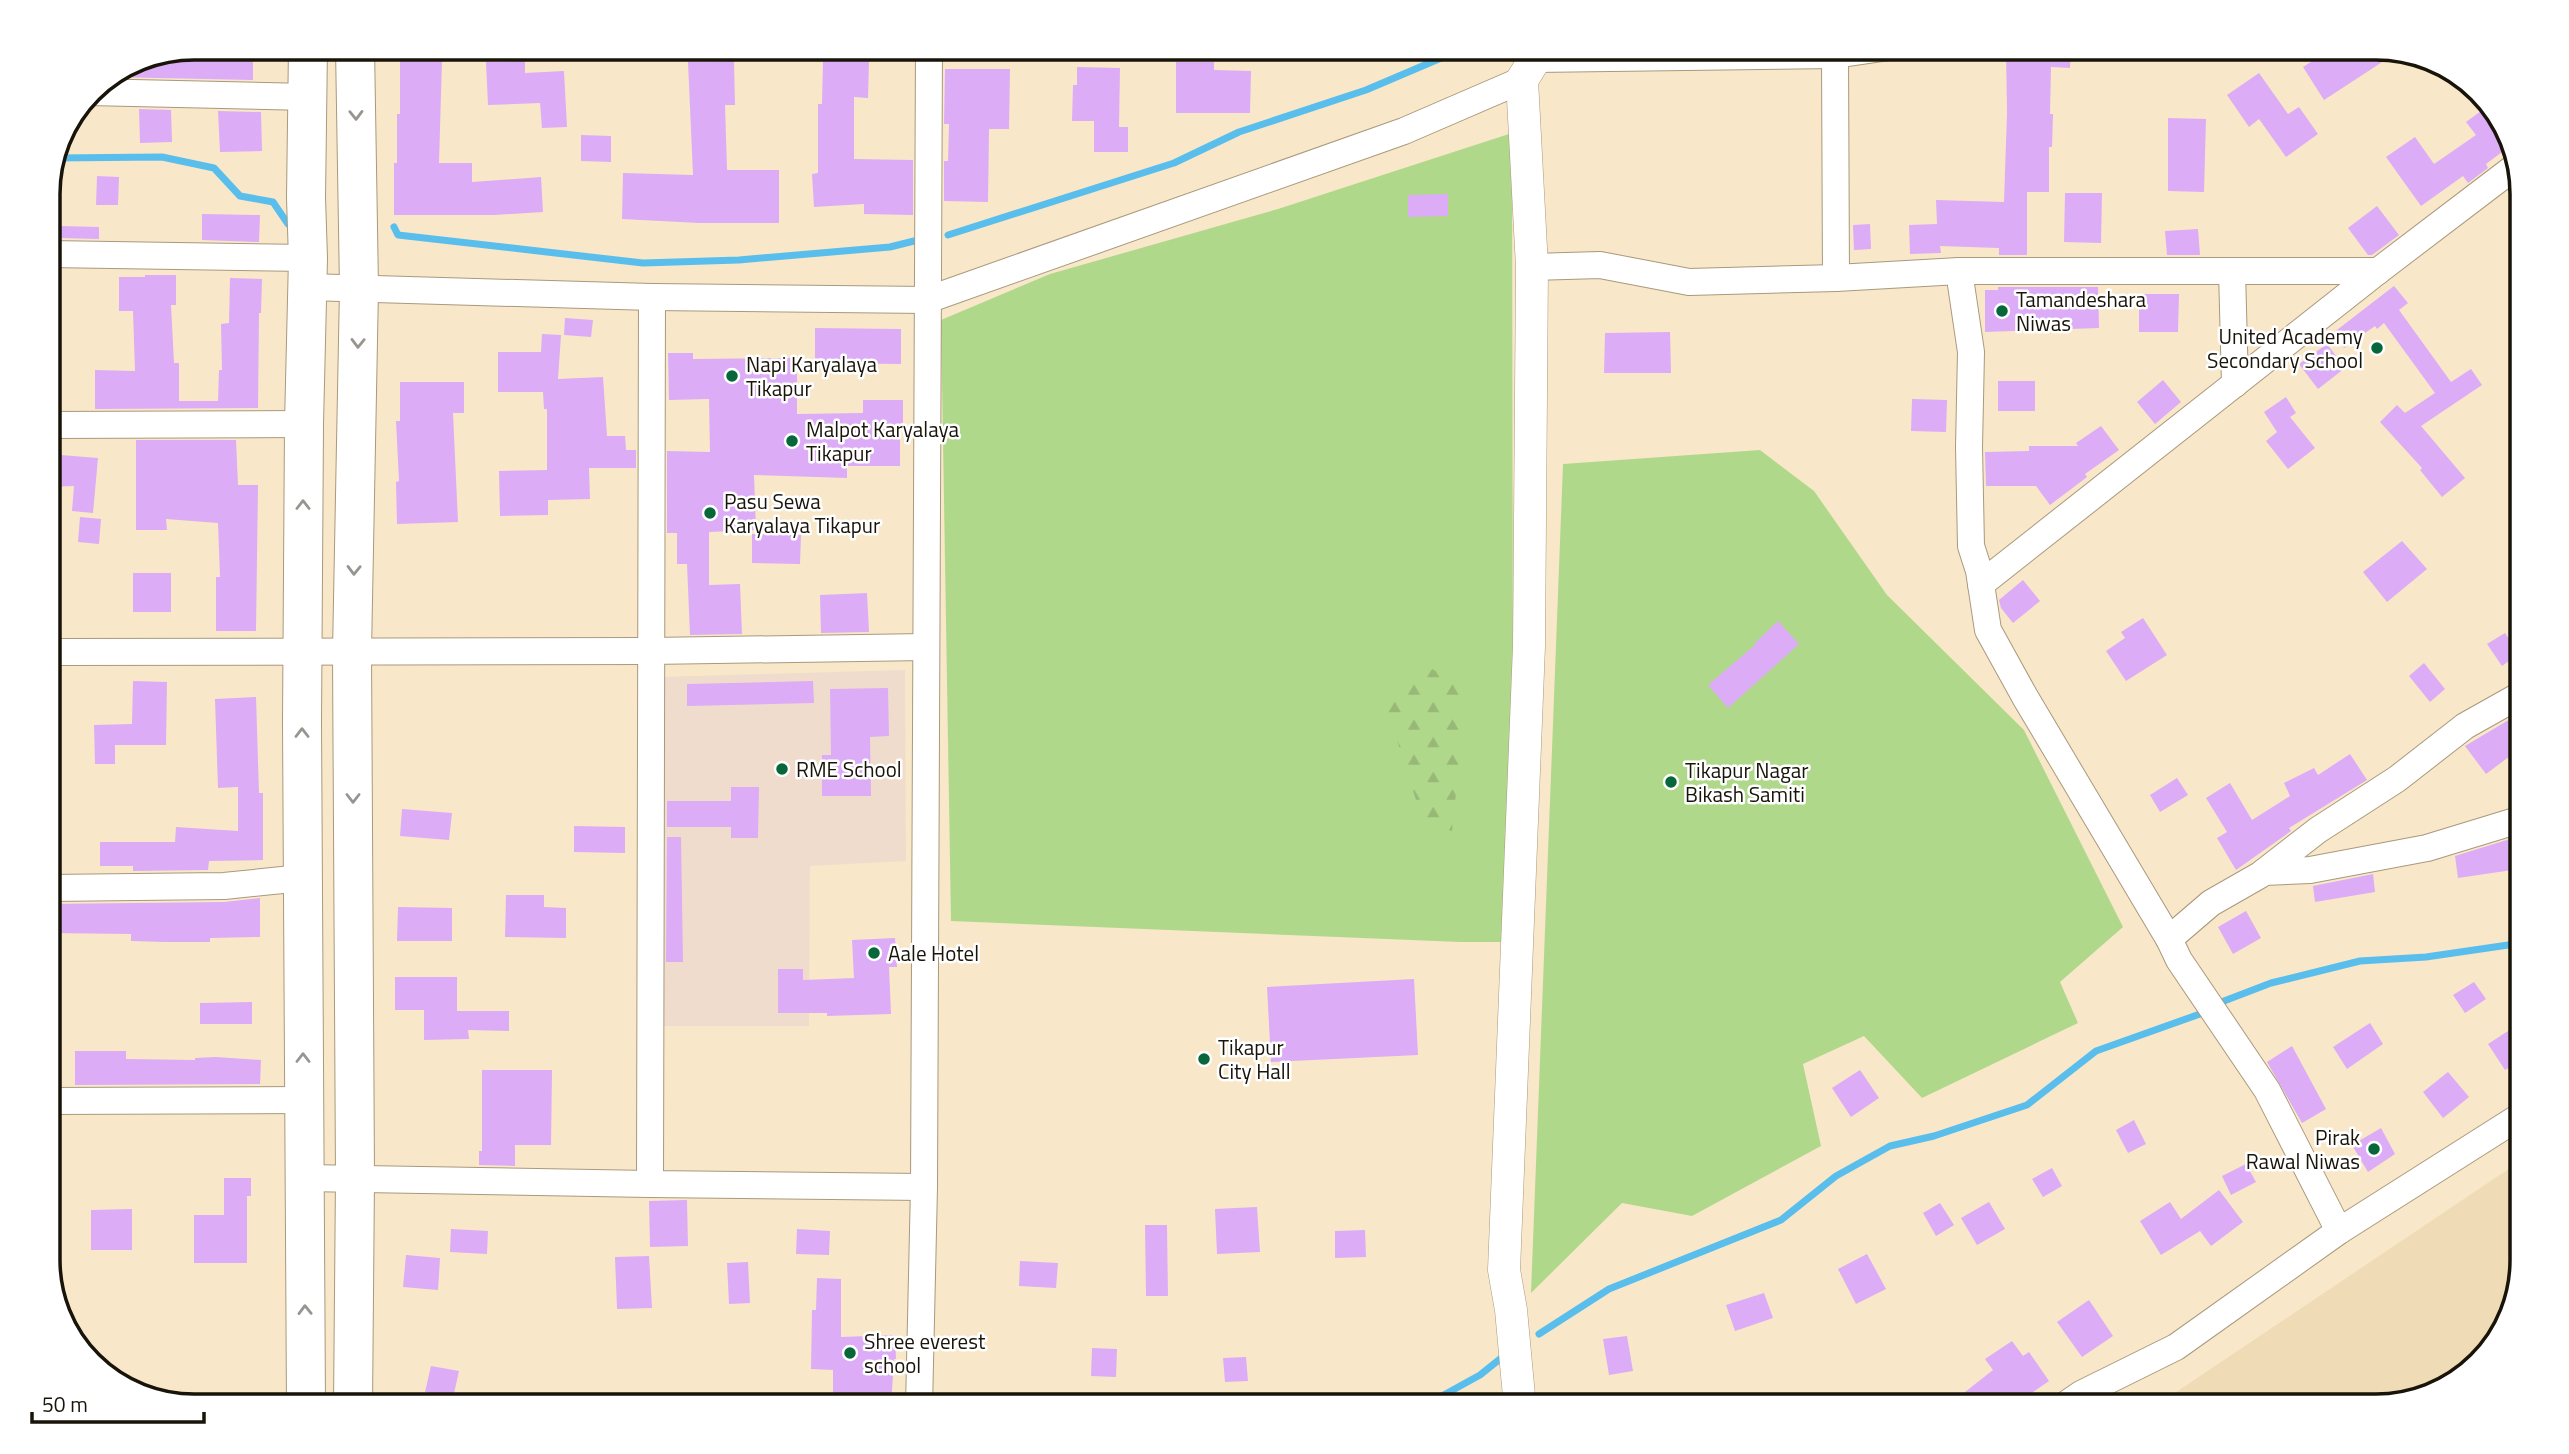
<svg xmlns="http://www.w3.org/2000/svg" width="2569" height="1454" font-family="'Titillium Web',sans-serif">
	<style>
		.built { fill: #efdbb6 }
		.education { fill: #f0dccd }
		.grass { fill: #b0d88b }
		.forest { fill: url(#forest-firs) }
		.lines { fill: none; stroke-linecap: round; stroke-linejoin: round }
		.stream { stroke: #5abeed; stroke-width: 7 }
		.building { fill: #dcacf7 }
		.minor-casing { stroke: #a9997d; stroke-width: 28 }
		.tertiary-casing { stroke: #a9997d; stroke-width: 33 }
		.primary-casing { stroke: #a9997d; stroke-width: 40 }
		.minor { stroke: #fff; stroke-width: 26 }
		.tertiary { stroke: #fff; stroke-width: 32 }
		.primary { stroke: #fff; stroke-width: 38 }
		.oneway { stroke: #989590 }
		.poi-dot { fill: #07663a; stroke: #fff; stroke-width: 2.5 }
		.labels { text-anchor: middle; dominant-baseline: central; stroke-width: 5; stroke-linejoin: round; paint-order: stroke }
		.poi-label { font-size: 21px; fill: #191409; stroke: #fff; text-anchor: start }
		.rim { fill: none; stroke: #191409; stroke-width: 3.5 }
	</style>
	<defs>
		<pattern id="forest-firs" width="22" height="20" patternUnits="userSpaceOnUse" patternTransform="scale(1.75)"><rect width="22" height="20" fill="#b0d88b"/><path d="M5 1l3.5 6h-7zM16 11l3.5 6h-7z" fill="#97b877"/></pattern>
	</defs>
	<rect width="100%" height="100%" fill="#f8e8c9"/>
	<path class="built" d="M2522,1160V1261L2502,1334L2449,1387L2376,1407H2154Z"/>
	<path class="education" d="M905,670L906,861L810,866L809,1026H661L659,677Z"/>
	<g class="grass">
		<path d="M1512,133L1513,731L1506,942H1460L951,921L941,320L1050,274L1278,209Z"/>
		<path d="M1760,450L1814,491L1887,595L2024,730L2123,927L2060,982L2078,1023L1922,1098L1864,1036L1803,1064L1821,1146L1692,1216L1622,1203L1531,1293L1563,464Z"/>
	</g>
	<path class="forest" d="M1432,669L1467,689L1452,831L1423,822L1386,705Z"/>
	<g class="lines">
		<g class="stream">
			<path d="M54,158L162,157L214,168L240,196L273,202L288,224"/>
			<path d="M394,227L398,235L643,263L739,260L890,247L914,241"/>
			<path d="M948,235L1174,163L1239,132L1366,90L1467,47"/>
			<path d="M2224,1001L2271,983L2360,961L2426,957L2522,943"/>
			<path d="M1539,1334L1609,1289L1781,1220L1836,1176L1890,1146L1934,1136L2027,1105L2096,1051L2200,1014"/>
			<path d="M1422,1407L1480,1375L1505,1355"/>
		</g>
	</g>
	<g class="building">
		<path d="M193,47L253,49V80L110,77L134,60H172L173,51Z"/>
		<path d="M2006,47H2071L2070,68L2051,67L2050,114H2053L2052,147H2049V192H2027V255H1999V248L1940,246L1941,253L1910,254L1909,225L1937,224L1936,200L2004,202L2007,113Z"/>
		<path d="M2334,47H2376L2396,53L2324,100L2303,67Z"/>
		<path d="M400,60H442L439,163H472V182L541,177L543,212L494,215H394V163H397V114H400Z"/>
		<path d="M823,60L869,61L868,98L854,97V159L913,160V215L864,214V204L814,207L812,174L818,173V104H822Z"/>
		<path d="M525,61V73L564,71L567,127L542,128L540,103L488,105L486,62Z"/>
		<path d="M734,61L735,105H725L727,170H779V223H699L622,219L623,173L693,175L688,62Z"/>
		<path d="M1176,62H1214V70L1251,71L1250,113H1176Z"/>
		<path d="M1077,67L1120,68L1119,127H1128V152H1094V121H1072L1073,85H1077Z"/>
		<path d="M945,69H1010L1009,129H989L988,202L944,201V161H948L949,124H944Z"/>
		<path d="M2259,73L2288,114L2299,107L2318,134L2286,157L2259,119L2249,127L2227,95Z"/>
		<path d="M2488,106L2502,120L2510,146L2486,164L2488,168L2468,183L2463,176L2421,206L2386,157L2415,137L2434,164L2476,135L2466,122Z"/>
		<path d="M139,109L171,110L172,142L140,143Z"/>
		<path d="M218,111L261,112L262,151L220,152Z"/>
		<path d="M2168,118L2206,119L2204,192L2168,191Z"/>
		<path d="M581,135L611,136V162L581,161Z"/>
		<path d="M97,176L119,177L118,205H96Z"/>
		<path d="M2065,193H2102L2101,243L2064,242Z"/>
		<path d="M1448,194V216L1408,217V195Z"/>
		<path d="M2377,206L2399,235L2372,255H2368L2348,228Z"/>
		<path d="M202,214L260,215L259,242L202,240Z"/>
		<path d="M1870,224L1871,249L1854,250L1853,225Z"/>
		<path d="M60,226L99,227V239L60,238Z"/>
		<path d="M2198,229L2200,255H2167L2165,231Z"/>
		<path d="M145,275H176V305H171L174,363H179V401H218L219,370H222L221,324L229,323L230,278L262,279L261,313H259L258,408L95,409V370L135,371L133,311H119V277H145Z"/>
		<path d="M2394,286L2408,303L2399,310L2451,382L2471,369L2482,385L2421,426L2465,478L2442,497L2420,470L2422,468L2380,422L2397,405L2405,413L2435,393L2384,323L2377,329L2375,326L2344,348L2333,333Z"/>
		<path d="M1998,287H2098L2099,328L1985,332V290H1998Z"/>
		<path d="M2139,294H2179L2178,332H2139Z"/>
		<path d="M565,318L593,320L591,337L564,335Z"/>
		<path d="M815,328L901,329V364L815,363Z"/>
		<path d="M1670,332L1671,373H1604L1605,333Z"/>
		<path d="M542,334L561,335L558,379L603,377L607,436H625L626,450H636V468H589L590,499L548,500V515L500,516L499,471L547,470V409H544L543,392H498V352H541Z"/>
		<path d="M2327,344L2345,368L2318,389L2299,364Z"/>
		<path d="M668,353H693V359L797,358V414L863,413V400H903V425H900V466H847V478L754,475L756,530L709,532V585L740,584L742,634L690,635L687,564H677V533H667V451L710,452L709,399L669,400Z"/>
		<path d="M2163,380L2181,402L2155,424L2137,402Z"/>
		<rect x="1998" y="381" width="37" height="30"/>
		<path d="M400,382H464V413H453L458,522L397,524L396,482L399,481L396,421H400Z"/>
		<path d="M2286,397L2296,413L2290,417L2315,448L2288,469L2266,441L2277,432L2264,412Z"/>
		<path d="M1912,399L1947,400L1946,432L1911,431Z"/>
		<path d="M2101,426L2119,450L2085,474L2087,477L2050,505L2036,486H1986L1985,452L2029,451V446H2078L2076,443Z"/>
		<path d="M136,440H236L238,485H258L256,631H216V577H220L218,523L166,519L167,530H136Z"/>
		<path d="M48,454L98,458L93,513L72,511L74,486L48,487Z"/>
		<path d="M80,517L101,519L99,544L78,542Z"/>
		<path d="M752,534L801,535L800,564L752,563Z"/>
		<path d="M2402,541L2427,569L2387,602L2363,572Z"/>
		<rect x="133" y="573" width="38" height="39"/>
		<path d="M2023,580L2040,601L2013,623L2001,608L1999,600Z"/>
		<path d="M867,593L869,632L821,633L820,595Z"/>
		<path d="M2143,618L2167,655L2126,681L2106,651L2125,638L2121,632Z"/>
		<path d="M1778,621L1799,644L1728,708L1708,685L1755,645L1754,644Z"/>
		<path d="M2505,633L2519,654L2502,666L2487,644Z"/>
		<path d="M2424,663L2445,689L2430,702L2409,676Z"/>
		<path d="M133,681L167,682L166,745H115V764H95L94,725L132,724Z"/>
		<path d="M813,681L814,703L687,706V684Z"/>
		<path d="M888,688L889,736L870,737L871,796H822V755H831L830,689Z"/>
		<path d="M256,697L259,793H263V860L209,861L208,870L133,871V866H100V842H175L176,827L238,831V787L218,788L215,699Z"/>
		<path d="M2522,712V747L2486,774L2465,746Z"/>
		<path d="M2350,754L2367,780L2289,828L2291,831L2236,870L2217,838L2227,832L2206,798L2230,783L2252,820L2290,796L2284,783L2314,768L2318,775Z"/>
		<path d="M2177,778L2188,795L2160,812L2150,795Z"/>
		<path d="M731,787H759L758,838H731V827H667V801H731Z"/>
		<path d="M402,809L452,813L449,840L400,836Z"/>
		<path d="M574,826L625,827V853L574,852Z"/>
		<path d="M667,837H681L683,962H666Z"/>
		<path d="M2510,839L2519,869L2458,878L2455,856Z"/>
		<path d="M2373,874L2375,892L2315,902L2313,886Z"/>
		<path d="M506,895H544V907L566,908V938L505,937Z"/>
		<path d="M260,898V937L210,938V942H165L131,941V934L48,933V904L224,902Z"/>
		<path d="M398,907L452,908V941H397Z"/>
		<path d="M2246,911L2261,938L2233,954L2218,927Z"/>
		<path d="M895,938L897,967H889L891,1014L827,1016V1013H778V969H803V980L854,978L852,940Z"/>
		<path d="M395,977H457V1011H509V1031L468,1030L469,1039L424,1040V1010H395Z"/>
		<path d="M1414,979L1418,1055L1271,1062L1267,987Z"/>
		<path d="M2474,982L2486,999L2465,1013L2453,995Z"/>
		<path d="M252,1002V1024H200V1003Z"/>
		<path d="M2522,1022V1059L2505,1070L2488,1044Z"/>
		<path d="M2370,1023L2383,1044L2347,1069L2333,1047Z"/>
		<path d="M2292,1046L2326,1109L2302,1123L2267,1062Z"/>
		<path d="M75,1051H126V1059L195,1060V1058L216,1057L261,1060L260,1084L75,1085Z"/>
		<path d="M482,1070H552L551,1145H515V1166L479,1165V1151H482Z"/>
		<path d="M1860,1070L1879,1098L1851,1117L1832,1088Z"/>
		<path d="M2448,1072L2469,1097L2443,1118L2423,1092Z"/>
		<path d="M2134,1120L2146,1144L2128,1153L2116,1130Z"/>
		<path d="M2381,1128L2395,1154L2368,1172L2352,1145Z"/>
		<path d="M2246,1164L2256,1182L2231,1195L2222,1176Z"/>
		<path d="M2052,1168L2062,1186L2043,1197L2032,1179Z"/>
		<path d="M224,1178H251V1196H247V1263H194V1215H224Z"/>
		<path d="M2219,1190L2243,1222L2211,1246L2200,1231L2161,1255L2140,1221L2170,1202L2181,1219Z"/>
		<path d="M687,1200L688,1246L650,1247L649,1201Z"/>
		<path d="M1989,1202L2005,1229L1977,1245L1961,1218Z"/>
		<path d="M1940,1203L1954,1225L1936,1236L1923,1213Z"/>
		<path d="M1257,1207L1260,1252L1217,1254L1215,1209Z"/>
		<path d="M132,1209V1250H91V1210Z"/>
		<path d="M1145,1225H1167L1168,1296H1146Z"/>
		<path d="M451,1229L488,1231L487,1254L450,1252Z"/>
		<path d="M797,1229L830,1231L829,1255L796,1254Z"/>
		<path d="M1365,1230L1366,1257L1335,1258V1231Z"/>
		<path d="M1867,1254L1886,1289L1856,1304L1838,1269Z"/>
		<path d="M406,1255L440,1258L438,1290L403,1287Z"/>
		<path d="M649,1256L652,1308L617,1309L615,1257Z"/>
		<path d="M1020,1261L1058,1263L1056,1288L1019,1286Z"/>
		<path d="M748,1262L750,1303L729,1304L727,1263Z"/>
		<path d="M817,1278L841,1279V1337L895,1335L896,1359H894L891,1407H833V1370L811,1369L812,1310H816Z"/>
		<path d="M1764,1293L1773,1318L1735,1331L1726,1305Z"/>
		<path d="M2089,1300L2113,1336L2082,1357L2057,1322Z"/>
		<path d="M1627,1336L1633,1371L1609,1375L1603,1339Z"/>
		<path d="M2012,1341L2023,1356L2029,1352L2049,1381L2016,1404L2011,1396L1997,1407H1946L1993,1370L1985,1359Z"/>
		<path d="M1092,1348L1117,1349L1116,1377L1091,1376Z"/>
		<path d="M1246,1357L1248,1381L1225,1382L1223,1358Z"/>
		<path d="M431,1366L459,1371L453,1398L425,1392Z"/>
	</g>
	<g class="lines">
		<defs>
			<g id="minor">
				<path d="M1259,47H1359"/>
				<path d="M1835,55L1836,278"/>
				<path d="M1535,59L1835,55L1889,47"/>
				<path d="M88,92L309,97"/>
				<path d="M48,254L308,258"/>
				<path d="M1532,267L1600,265L1689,282L1836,278L1959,271H2378"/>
				<path d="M1959,271L1971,352L1969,447L1971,546L1979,571L1988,630L2025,697L2169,939L2179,960L2267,1090L2339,1231"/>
				<path d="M2232,271L2235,384"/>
				<path d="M307,287L652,297L927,300L1404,131L1522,80"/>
				<path d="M652,297L650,1184L924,1187"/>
				<path d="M48,425L304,424"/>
				<path d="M1981,584L2378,271L2516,166"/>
				<path d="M48,652L650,651L926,647"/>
				<path d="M2264,872L2310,870L2427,848L2522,819"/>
				<path d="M48,888L224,886L302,878"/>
				<path d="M2169,939L2211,903L2260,875L2318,830L2397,779L2465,726L2522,694"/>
				<path d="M48,1101L303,1100"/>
				<path d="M304,1178L650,1184"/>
				<path d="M919,1407L924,1187L929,47"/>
				<path d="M2062,1407L2081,1394L2176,1347L2339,1231L2522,1115"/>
			</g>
			<path id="tertiary" d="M1520,1407L1511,1310L1504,1270L1529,646L1532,267L1522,80L1535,59L1534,47"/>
			<g id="primary">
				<path d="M306,1407L302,722L304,424L308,258L306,198L308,47"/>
				<path d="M353,1407L355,1178L352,652L359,288L355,47"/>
			</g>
		</defs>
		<use href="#minor" class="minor-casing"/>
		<use href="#tertiary" class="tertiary-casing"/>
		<use href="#primary" class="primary-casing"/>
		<use href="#minor" class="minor"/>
		<use href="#tertiary" class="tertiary"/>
		<use href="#primary" class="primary"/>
	</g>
	<defs><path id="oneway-chevron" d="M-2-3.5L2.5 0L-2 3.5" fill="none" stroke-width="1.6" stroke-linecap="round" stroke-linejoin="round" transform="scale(1.75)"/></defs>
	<g class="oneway">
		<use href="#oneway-chevron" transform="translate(356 115) rotate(89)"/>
		<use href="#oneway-chevron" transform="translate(358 343) rotate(91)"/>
		<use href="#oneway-chevron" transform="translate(303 505) rotate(-90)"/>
		<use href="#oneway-chevron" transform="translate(354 570) rotate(91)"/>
		<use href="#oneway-chevron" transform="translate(302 733) rotate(-90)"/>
		<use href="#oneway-chevron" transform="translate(353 798) rotate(90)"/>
		<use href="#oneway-chevron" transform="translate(303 1058) rotate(-90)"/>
		<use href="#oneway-chevron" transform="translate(305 1310) rotate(-91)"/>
	</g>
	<g class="poi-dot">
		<circle cx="2002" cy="311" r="7"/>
		<circle cx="2377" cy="348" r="7"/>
		<circle cx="732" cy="376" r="7"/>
		<circle cx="792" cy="441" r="7"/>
		<circle cx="710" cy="513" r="7"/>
		<circle cx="782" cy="769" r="7"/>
		<circle cx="1671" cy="782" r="7"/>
		<circle cx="874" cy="953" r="7"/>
		<circle cx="1204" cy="1059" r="7"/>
		<circle cx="2374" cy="1149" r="7"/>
		<circle cx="850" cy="1353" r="7"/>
	</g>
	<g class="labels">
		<g class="poi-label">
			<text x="2016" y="299">Tamandeshara<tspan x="2016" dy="24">Niwas</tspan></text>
			<text x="2363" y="336" text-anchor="end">United Academy<tspan x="2363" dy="24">Secondary School</tspan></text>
			<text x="746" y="364">Napi Karyalaya<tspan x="746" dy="24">Tikapur</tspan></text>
			<text x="806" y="429">Malpot Karyalaya<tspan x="806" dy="24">Tikapur</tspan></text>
			<text x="724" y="501">Pasu Sewa<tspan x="724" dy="24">Karyalaya Tikapur</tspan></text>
			<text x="796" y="769">RME School</text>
			<text x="1685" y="770">Tikapur Nagar<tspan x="1685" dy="24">Bikash Samiti</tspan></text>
			<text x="888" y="953">Aale Hotel</text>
			<text x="1218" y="1047">Tikapur<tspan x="1218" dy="24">City Hall</tspan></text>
			<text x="2360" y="1137" text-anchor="end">Pirak<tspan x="2360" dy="24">Rawal Niwas</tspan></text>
			<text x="864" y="1341">Shree everest<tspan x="864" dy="24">school</tspan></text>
		</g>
	</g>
	<path d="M0 0H2569V1454H0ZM194 60H2376A134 134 0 0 1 2510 194V1260A134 134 0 0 1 2376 1394H194A134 134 0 0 1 60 1260V194A134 134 0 0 1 194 60Z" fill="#fff" fill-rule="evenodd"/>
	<path class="rim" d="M194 60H2376A134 134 0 0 1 2510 194V1260A134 134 0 0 1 2376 1394H194A134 134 0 0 1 60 1260V194A134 134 0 0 1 194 60Z"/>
	<path d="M32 1412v10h172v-10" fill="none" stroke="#191409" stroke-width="3.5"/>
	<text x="42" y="1412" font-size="21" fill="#191409" stroke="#ffffff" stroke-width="5" paint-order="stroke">50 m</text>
</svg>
